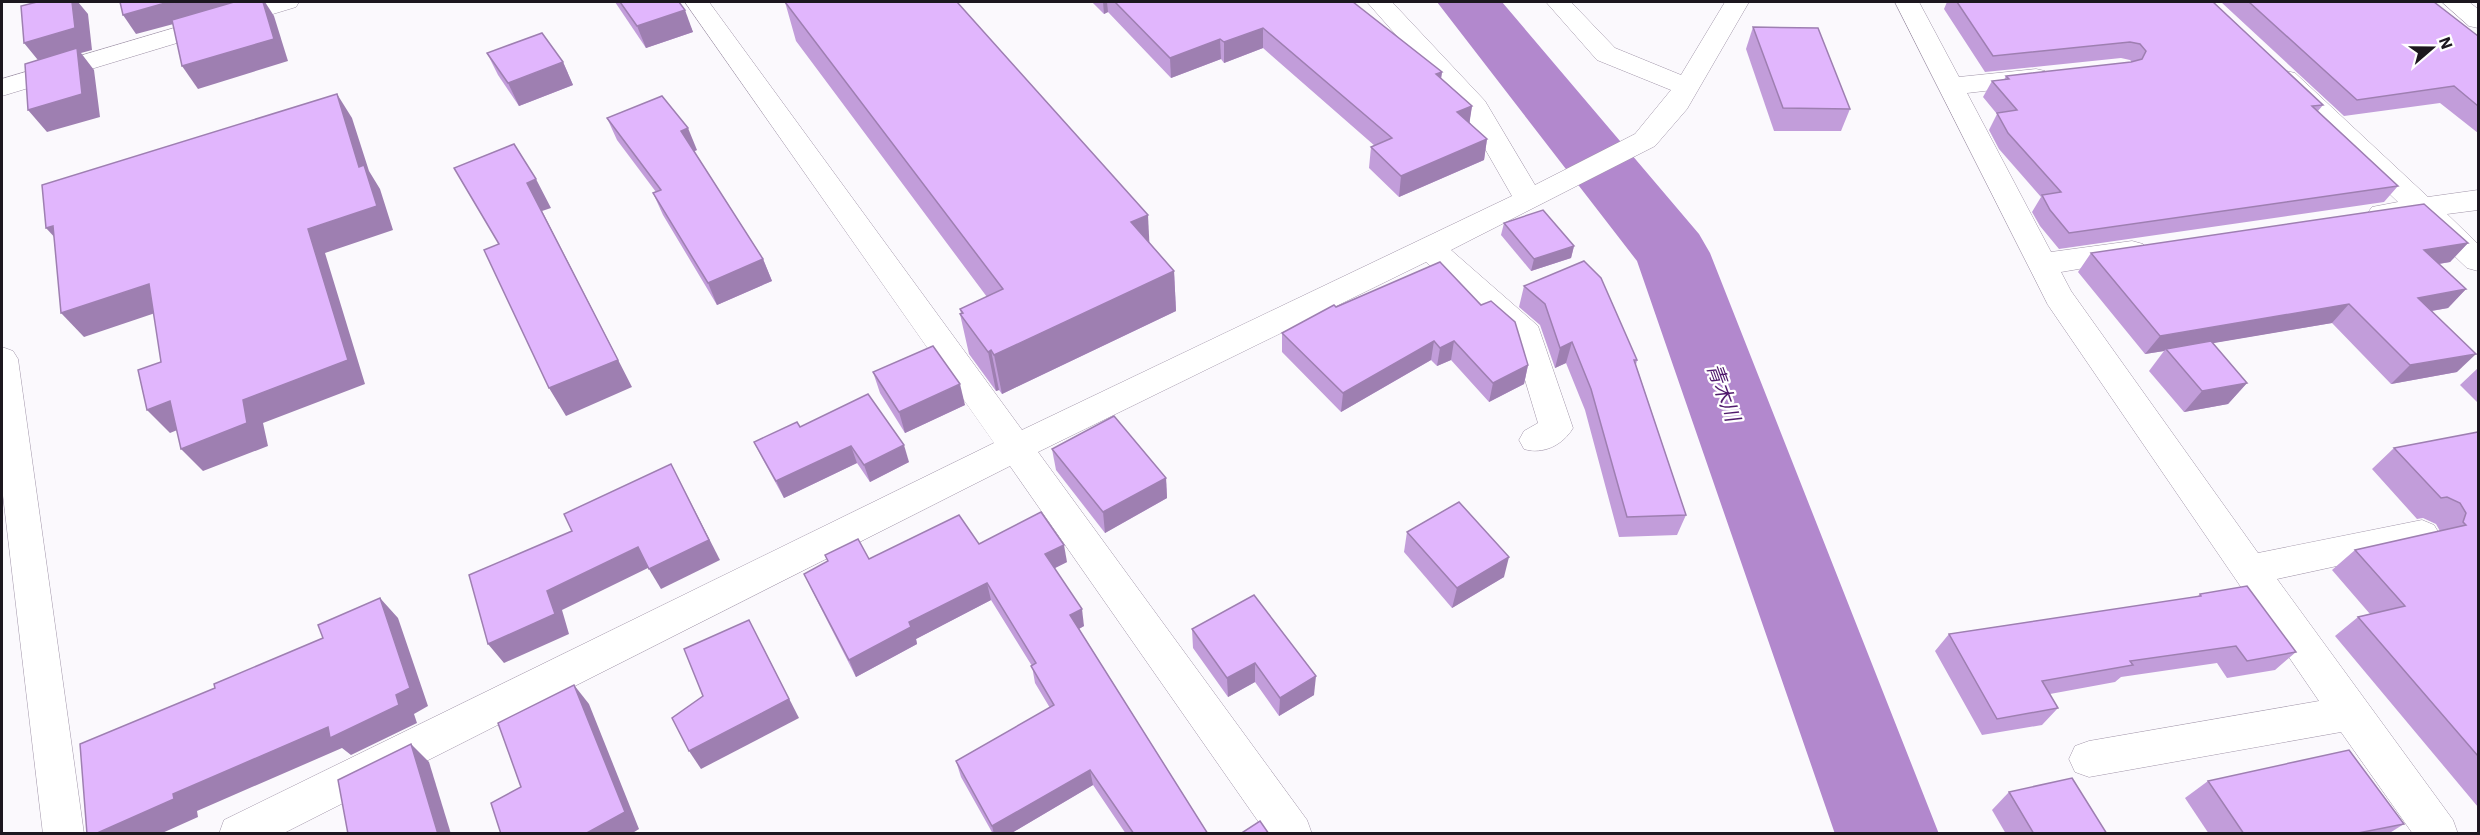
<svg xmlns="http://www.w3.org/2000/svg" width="2480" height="835" font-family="'IBM Plex Sans','Noto Sans JP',sans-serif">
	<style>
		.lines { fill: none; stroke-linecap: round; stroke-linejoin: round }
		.river { fill: #b288cd; fill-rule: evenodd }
		.street-casing { stroke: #a195a9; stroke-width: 1 }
		.street { fill: #fff; fill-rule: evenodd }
		.wall { fill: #c29dda }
		.shaded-wall { fill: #9e7fb1 }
		.building { fill: #e1b6fd; stroke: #9e7fb1; stroke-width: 1.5 }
		.labels { text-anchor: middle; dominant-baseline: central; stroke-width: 4.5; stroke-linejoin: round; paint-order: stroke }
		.water-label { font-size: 20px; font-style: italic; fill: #511b6d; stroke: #fff }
	</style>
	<rect width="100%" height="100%" fill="#fbf9fd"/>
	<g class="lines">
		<path class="river" d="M1437,2H1502L1699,234L1710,253L1939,834H1835L1637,261Z"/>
		<defs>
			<g id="street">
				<path d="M262,2H299L296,7L2,96V79Z"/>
				<path d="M685,2H709L1022,430L1512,196L1464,112L1367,2H1392L1485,101L1535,185L1635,134L1671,90L1597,60L1546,2H1571L1615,48L1681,75L1725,2H1749L1687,109L1655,146L1451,250L1538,326L1573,428C1563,445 1543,455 1524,449L1519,440L1524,431L1538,423L1513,340L1426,262L1038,452L1307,820L1312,834H1267L1010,466L282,834H219L224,820L994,443Z"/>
				<path d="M1895,2H1919L1959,77L2036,69L2045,71L2049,77L2045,83L2036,85L1967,93L2051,252L2132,241L2143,244L2147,251L2143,258L2061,272L2071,291L2258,553L2422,520L2434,525L2440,535L2434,545L2277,579L2453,820L2458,834H2413L2341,732L2089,777L2075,772L2069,759L2075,746L2089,741L2319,701L2048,305Z"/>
				<path d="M2442,2H2469L2478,9V28L2469,26Z"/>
				<path d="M2286,71L2295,73L2428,197L2478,190V210L2447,214L2478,244V271L2467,268L2416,219L2382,224L2372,221L2367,214L2372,207L2398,202L2277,85L2273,79L2277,73Z"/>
				<path d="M2,347L13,351L18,359L84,834H43L2,487Z"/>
			</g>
		</defs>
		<use href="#street" class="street-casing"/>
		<use href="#street" class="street"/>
	</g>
	<g class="wall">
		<path d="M615,2H679L693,32L646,48Z"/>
		<path d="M785,2L1150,243L1174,271L1176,311L1002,394L999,390L996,391L969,354L960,314H961L960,309L987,297L796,41Z"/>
		<path d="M1092,2H1353L1442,72L1441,78L1472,106L1469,123L1487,139L1484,160L1399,197L1369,168L1371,147L1375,146L1263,48L1224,63L1221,59L1171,78L1108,12L1104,14Z"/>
		<path d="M1947,2H2213L2323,105L2318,111L2398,186L2384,202L2059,249L2040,226L2032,212L2041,197L1999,149L1989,130L1997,114L1983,97L1992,81L2004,80L2006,76L2132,62L2130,60L2121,58L1985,72L1944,9Z"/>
		<path d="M2221,2H2434L2478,36V133L2440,103L2344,116Z"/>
		<path d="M1753,27L1850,109L1841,131H1774L1746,49Z"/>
		<path d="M487,53L563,62L573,85L519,106L498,75Z"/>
		<path d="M607,118L697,150L694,151L763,259L772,281L717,305L663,215L653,193L656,192L617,140Z"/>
		<path d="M1504,223L1574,246L1571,258L1531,271L1501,235Z"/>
		<path d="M2468,243L2450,262L2439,264L2466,289L2448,308L2432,311L2457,372L2391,384L2332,323L2212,343L2247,383L2228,404L2184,412L2149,371L2164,351L2145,354L2078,272L2091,253Z"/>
		<path d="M1440,262L1528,365L1524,384L1489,402L1451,360L1437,366L1431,360L1341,412L1282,352V333L1336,307Z"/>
		<path d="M1524,286L1637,360L1636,365L1686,515L1677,535L1619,537L1585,410L1566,363L1555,368L1540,325L1519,307Z"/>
		<path d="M2478,368V403L2460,385Z"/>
		<path d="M873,372L965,405L905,433L880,393Z"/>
		<path d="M800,427L909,462L870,482L857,463L784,498L762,458L754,442Z"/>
		<path d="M2478,432V807L2335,636L2358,617L2370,614L2332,570L2355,550L2440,531L2436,524L2423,518L2417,519L2372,469L2394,448Z"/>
		<path d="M1052,449L1166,478L1167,498L1105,533L1056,470Z"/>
		<path d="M1407,532L1504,577L1452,608L1404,552Z"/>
		<path d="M979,544L1067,562L1055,568L1084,626L1079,629L1208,834H1126L1093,785L1010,834H993L961,777L956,761L1050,708L1035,683L1032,666L991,600L916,639L917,644L856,677L812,591L804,574L869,559Z"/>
		<path d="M2200,594L2296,652L2275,670L2227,678L2217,663L2121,677L2115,682L2050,694L2058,708L2042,725L1982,735L1935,651L1949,634L2197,597Z"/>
		<path d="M1192,629L1314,695L1279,716L1255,682L1228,697L1193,648Z"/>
		<path d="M2208,781L2404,824L2388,834H2209L2185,798Z"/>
		<path d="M2009,792L2107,834H2006L1992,810Z"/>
	</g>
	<g class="shaded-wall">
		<path d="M72,2H78L88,14L92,50L81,53L94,70L100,117L47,132L28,110L42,65L24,43Z"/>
		<path d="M169,2H256L136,34L123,15Z"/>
		<path d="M263,2H265L274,16L288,61L198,89L182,66Z"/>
		<path d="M1103,2H1107L1108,12L1104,14Z"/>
		<path d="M685,10L693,32L646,48L637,26Z"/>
		<path d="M1263,28V48L1224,63V42Z"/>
		<path d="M1220,39L1221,59L1171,78L1170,58Z"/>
		<path d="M563,62L573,85L519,106L508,83Z"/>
		<path d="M1442,72L1439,92L1436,74Z"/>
		<path d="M337,94L352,118L369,171L380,189L393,230L325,253L365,384L263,423L268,446L203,471L181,449L243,400L308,229L359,167Z"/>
		<path d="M1472,106L1469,126L1457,112Z"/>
		<path d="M688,128L697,150L690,153L681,131Z"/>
		<path d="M1487,139L1484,160L1399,197L1401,176Z"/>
		<path d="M536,179L551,208L542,211L632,387L566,416L549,388L527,183Z"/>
		<path d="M1148,215L1150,255L1131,222Z"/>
		<path d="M53,226L68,252L46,228Z"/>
		<path d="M2468,243L2450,262L2407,269L2424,250Z"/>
		<path d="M1574,246L1571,258L1531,271L1534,259Z"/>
		<path d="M763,259L772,281L717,305L708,283Z"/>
		<path d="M1174,271L1176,311L1002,394L994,355Z"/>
		<path d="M149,284L170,308L84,337L61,313Z"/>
		<path d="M2466,289L2448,308L2401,316L2418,298Z"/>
		<path d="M2349,304L2332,323L2167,351L2166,349L2164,351L2145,354L2160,336Z"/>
		<path d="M1434,341L1431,360L1341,412L1343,393Z"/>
		<path d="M1454,341L1451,360L1437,366L1440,348Z"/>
		<path d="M1572,342L1566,363L1555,368L1560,348Z"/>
		<path d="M991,350L999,390L996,391L988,352Z"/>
		<path d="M2476,354L2457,372L2391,384L2410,365Z"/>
		<path d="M1528,365L1524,384L1489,402L1493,383Z"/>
		<path d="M2247,383L2228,404L2184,412L2202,391Z"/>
		<path d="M960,384L965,405L905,433L899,412Z"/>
		<path d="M170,401L192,424L170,433L147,410Z"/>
		<path d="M904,445L909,462L870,482L864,465Z"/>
		<path d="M851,446L857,463L784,498L776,481Z"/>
		<path d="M671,464L720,560L661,589L649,569Z"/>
		<path d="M1166,478L1167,498L1105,533L1103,512Z"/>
		<path d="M1064,545L1067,562L1049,571L1045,554Z"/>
		<path d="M638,547L650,567L562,610L569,634L504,663L488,644L547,591Z"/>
		<path d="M1509,557L1504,577L1452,608L1457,588Z"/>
		<path d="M987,583L991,600L916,639L917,644L856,677L849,660L909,622Z"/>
		<path d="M380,598L398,618L428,706L414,714L417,723L351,755L342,748L197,811L198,817L160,834H95L173,794L396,695Z"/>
		<path d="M1082,609L1084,626L1073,632L1070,615Z"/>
		<path d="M749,620L799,718L701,769L689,751Z"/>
		<path d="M1255,663V682L1228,697L1227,678Z"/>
		<path d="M1316,676L1314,695L1279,716L1280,698Z"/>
		<path d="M574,685L589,704L639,829L631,834H585Z"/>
		<path d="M411,744L429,762L451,834H438Z"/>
		<path d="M1090,770L1093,785L1010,834H994L992,826Z"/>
	</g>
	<g class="building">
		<path d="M37,2H72L75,28L24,43L21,6Z"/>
		<path d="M120,2H180L170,4L169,2L123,15Z"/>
		<path d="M234,2H263L274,39L182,66L172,20Z"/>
		<path d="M620,2H679L685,10L637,26Z"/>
		<path d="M785,2H957L1148,215L1131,222L1174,271L994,355L991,350L988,352L960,314L963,313L960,309L1003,289Z"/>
		<path d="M1115,2H1353L1442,72L1436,74L1472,106L1457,112L1487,139L1401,176L1371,147L1392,138L1263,28L1224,42L1220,39L1170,58Z"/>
		<path d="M1957,2H2213L2323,105L2312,106L2398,186L2069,233L2050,210L2042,195L2061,192L2008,133L1997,113L2017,110L1992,81L2009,79L2006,76L2131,62L2142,59L2146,51L2140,44L2130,42L1993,56Z"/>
		<path d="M2249,2H2434L2478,36V106L2454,86L2357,100Z"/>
		<path d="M1753,27L1818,28L1850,109L1783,108Z"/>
		<path d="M542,33L563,62L508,83L487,53Z"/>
		<path d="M77,48L82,94L28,110L25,64Z"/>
		<path d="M337,94L359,167L364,165L377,206L308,229L348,360L243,400L247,423L181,449L170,401L147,410L138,370L161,362L149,284L61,313L53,226L46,228L42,185Z"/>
		<path d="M662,96L688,128L681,131L763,259L708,283L653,193L661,190L607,118Z"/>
		<path d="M514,144L536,179L527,183L618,360L549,388L484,250L499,244L454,168Z"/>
		<path d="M2424,204L2468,243L2424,250L2466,289L2418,298L2476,354L2410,365L2349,304L2160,336L2091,253Z"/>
		<path d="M1543,210L1574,246L1534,259L1504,223Z"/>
		<path d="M1584,261L1601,278L1637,360H1634L1686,515L1627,517L1591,389L1572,342L1560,348L1545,304L1524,286Z"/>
		<path d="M1440,262L1481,305L1491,301L1515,322L1528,365L1493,383L1454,341L1440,348L1434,341L1343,393L1282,333L1334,305L1336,307Z"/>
		<path d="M2211,341L2247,383L2202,391L2166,349Z"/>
		<path d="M933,346L960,384L899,412L873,372Z"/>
		<path d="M868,394L904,445L864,465L851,446L776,481L754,442L797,422L800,427Z"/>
		<path d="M1114,416L1166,478L1103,512L1052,449Z"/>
		<path d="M2478,432V756L2358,617L2405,606L2355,550L2466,525L2463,522L2466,513L2460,503L2447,497L2441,498L2394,448Z"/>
		<path d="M671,464L709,540L649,569L638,547L547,591L555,614L488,644L469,575L572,531L564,514Z"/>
		<path d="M1459,502L1509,557L1457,588L1407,532Z"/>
		<path d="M1041,512L1064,545L1045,554L1082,609L1070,615L1208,834H1134L1090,770L992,826L956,761L1054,705L1031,666L1036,663L987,583L909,622L911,627L849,660L804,574L828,561L825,555L858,539L869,559L959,515L979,544Z"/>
		<path d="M2247,586L2296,652L2247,661L2236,646L2130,661L2133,665L2042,681L2058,708L1997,719L1949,634L2201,596L2200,594Z"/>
		<path d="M1254,595L1316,676L1280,698L1255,663L1227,678L1192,629Z"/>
		<path d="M380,598L410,688L396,695L399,705L330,738L328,727L173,794L174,799L95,834H87L80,744L215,688L214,684L323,638L318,625Z"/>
		<path d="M749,620L789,699L689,751L672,718L703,696L684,649Z"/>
		<path d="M574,685L625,812L585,834H501L491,803L521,787L498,723Z"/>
		<path d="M411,744L438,834H348L338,780Z"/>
		<path d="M2349,750L2404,824L2353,834H2244L2208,781Z"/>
		<path d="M2072,778L2107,834H2034L2009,792Z"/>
		<path d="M1260,821L1269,834H1240Z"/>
	</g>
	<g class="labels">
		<g class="water-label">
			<text transform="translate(1724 392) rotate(70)">青木川</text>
		</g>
	</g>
	<rect width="2480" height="835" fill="none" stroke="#1c171f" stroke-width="6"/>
	<g transform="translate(2432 48) rotate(70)" stroke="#ffffff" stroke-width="4.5" paint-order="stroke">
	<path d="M0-4.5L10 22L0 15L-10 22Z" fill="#1c171f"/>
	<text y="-9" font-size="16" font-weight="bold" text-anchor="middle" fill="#1c171f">N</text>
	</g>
</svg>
